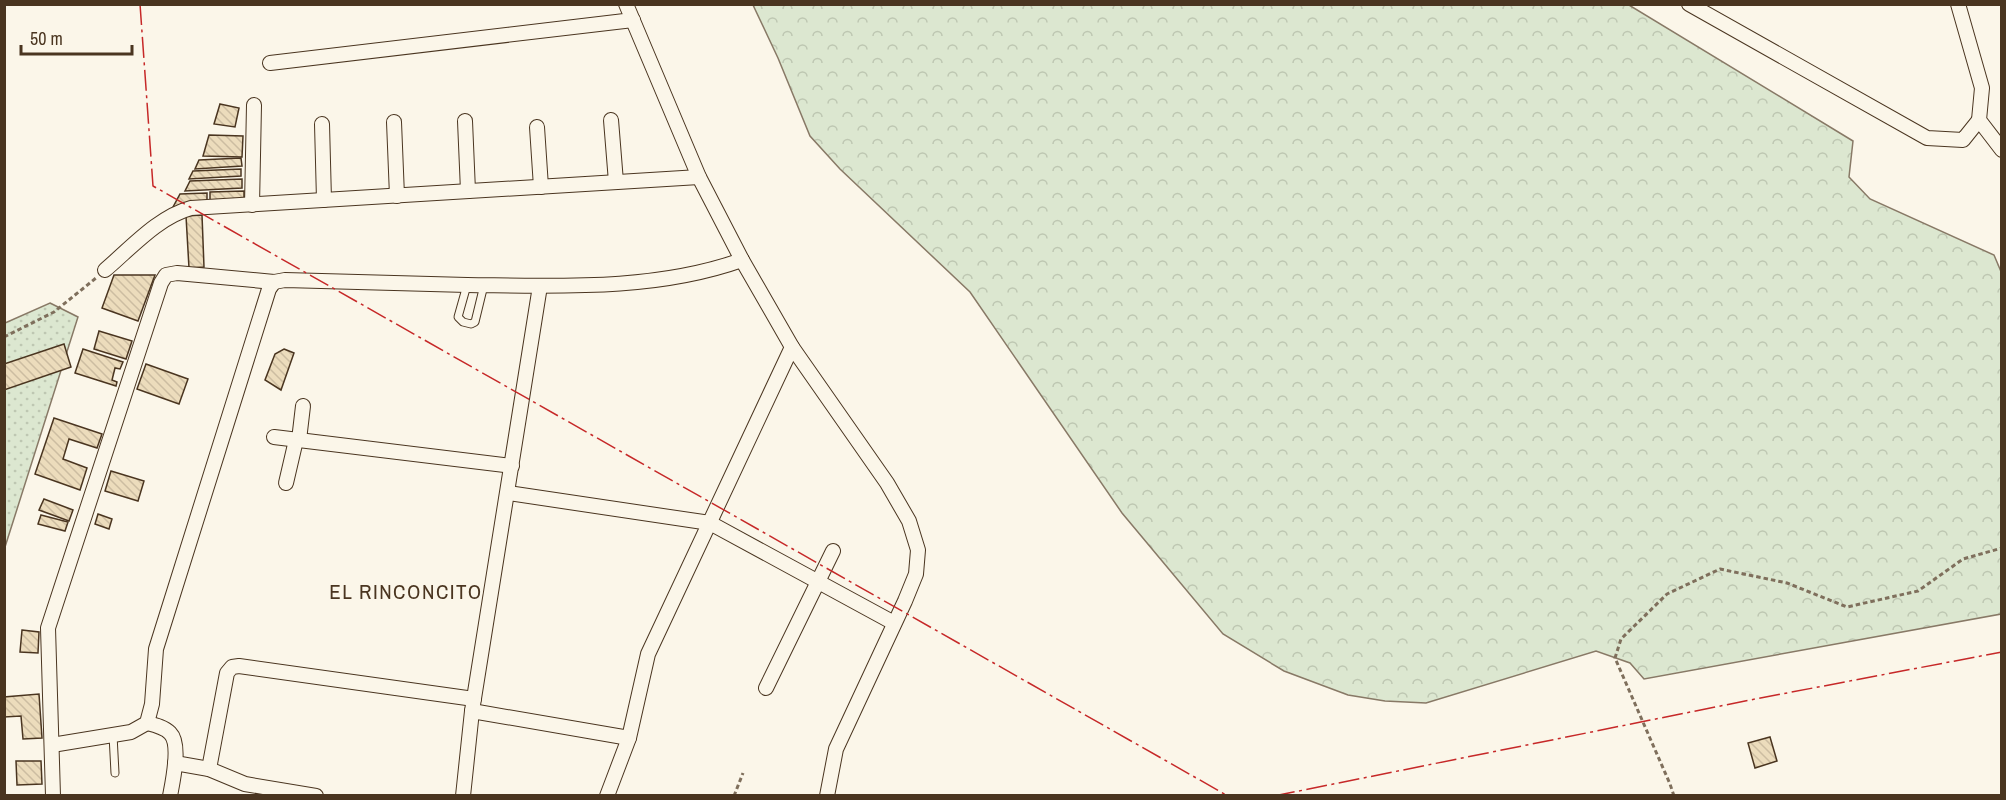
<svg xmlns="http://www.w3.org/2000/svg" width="2006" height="800" font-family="'Archivo Narrow',sans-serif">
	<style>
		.grass { fill: url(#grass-dots); stroke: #887966; stroke-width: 1.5 }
		.forest { fill: url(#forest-crowns); stroke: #887966; stroke-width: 1.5 }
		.building { fill: url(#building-back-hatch); stroke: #4a3520; stroke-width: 1.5 }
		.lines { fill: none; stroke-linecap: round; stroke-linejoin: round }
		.service-casing { stroke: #4a3520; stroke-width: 9 }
		.minor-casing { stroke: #4a3520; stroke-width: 16 }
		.path { stroke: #7f6f5c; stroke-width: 3; stroke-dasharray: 4.5 3; stroke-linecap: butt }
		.service { stroke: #fbf6e9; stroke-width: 7 }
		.minor { stroke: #fbf6e9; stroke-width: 14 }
		.power { stroke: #c62828; stroke-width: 1.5; stroke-dasharray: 21 4.5 3 4.5; stroke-linecap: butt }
		.labels { text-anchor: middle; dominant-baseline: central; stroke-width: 4.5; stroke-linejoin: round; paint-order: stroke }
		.neighbourhood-label { font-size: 21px; letter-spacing: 1.5px; fill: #4a3520; stroke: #fbf6e9 }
	</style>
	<defs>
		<pattern id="grass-dots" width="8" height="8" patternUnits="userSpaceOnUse" patternTransform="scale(1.5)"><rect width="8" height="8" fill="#dce7d0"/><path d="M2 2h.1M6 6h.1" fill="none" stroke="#bec7b2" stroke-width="1.8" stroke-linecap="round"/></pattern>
		<pattern id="forest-crowns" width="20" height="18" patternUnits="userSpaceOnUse" patternTransform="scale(1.5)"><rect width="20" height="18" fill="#dce7d0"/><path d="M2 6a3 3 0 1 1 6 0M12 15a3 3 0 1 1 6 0" fill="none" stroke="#bec7b2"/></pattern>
		<pattern id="building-back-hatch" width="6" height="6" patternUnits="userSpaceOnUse" patternTransform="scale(1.5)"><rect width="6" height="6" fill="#ecdcbc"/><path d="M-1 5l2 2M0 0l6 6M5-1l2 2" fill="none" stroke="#ccbda1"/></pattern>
	</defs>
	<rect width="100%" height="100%" fill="#fbf6e9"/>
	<path class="grass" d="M50,303L78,317L5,547V323Z"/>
	<path class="forest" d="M753,5H1629L1853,141L1849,177L1870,199L1994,255L2002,274L2001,614L1644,679L1630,663L1596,651L1426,703L1385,701L1348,695L1284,671L1223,634L1122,513L970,292L840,169L810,136L778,58Z"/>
	<g class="building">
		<path d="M220,104L239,108L235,127L214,124Z"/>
		<path d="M209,135L243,136L242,157L203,156Z"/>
		<path d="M241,158L242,166L195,169L199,160Z"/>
		<path d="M241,169V176L189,179L193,171Z"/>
		<path d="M242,179V188L185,191L190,181Z"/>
		<path d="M244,191V205L210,206V192Z"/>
		<path d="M207,193V207L172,209L180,194Z"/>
		<path d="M202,215L204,267L189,268L186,216Z"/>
		<path d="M114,275H155L138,321L102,308Z"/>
		<path d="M99,331L132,341L126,359L94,349Z"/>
		<path d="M64,344L71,367L4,390V364Z"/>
		<path d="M83,349L123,362L120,369L115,368L112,380L117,382L116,386L75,373Z"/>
		<path d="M284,349L294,353L281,390L265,380L275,354Z"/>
		<path d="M146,364L188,379L179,404L137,389Z"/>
		<path d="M54,418L102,434L97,448L69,439L63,459L87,468L80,490L35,474Z"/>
		<path d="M111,471L144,481L138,501L105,491Z"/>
		<path d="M44,499L73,510L69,521L39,510Z"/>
		<path d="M98,514L112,519L109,529L95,524Z"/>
		<path d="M41,515L68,522L65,531L38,524Z"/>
		<path d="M22,630L39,632L38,653L20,652Z"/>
		<path d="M39,694L42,738L23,739L21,716L4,717V697Z"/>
		<path d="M1770,737L1777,761L1755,768L1748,743Z"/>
		<path d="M16,761H41L42,784L17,785Z"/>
	</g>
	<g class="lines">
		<defs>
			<g id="service">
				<path d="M467,285L458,317L463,322L471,324L475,322L484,285"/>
				<path d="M113,735L115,773"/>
			</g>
			<g id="minor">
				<path d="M626,4L699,177L742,260L792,347L887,483L909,521L918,550L916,574L905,601L836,749L827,796"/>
				<path d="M1689,4L1927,138L1963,140L1979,120"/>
				<path d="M1958,4L1982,88L1979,120L2002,150"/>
				<path d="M270,63L633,20"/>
				<path d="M611,120L616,182"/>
				<path d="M465,121L468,191"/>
				<path d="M394,122L397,196"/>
				<path d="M322,124L324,200"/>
				<path d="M537,127L541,187"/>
				<path d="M252,205L254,105"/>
				<path d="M105,270C131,248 158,217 191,208L699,177"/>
				<path d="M274,437L512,466"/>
				<path d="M299,440L303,406"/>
				<path d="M286,483L296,440"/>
				<path d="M508,493L710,523L894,623"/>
				<path d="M766,688L833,551"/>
				<path d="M472,711L629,738"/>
				<path d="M147,723C155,725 164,727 170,733C181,744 173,780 170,796"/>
				<path d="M52,745L131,732L147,723L152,704L156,649L269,289L274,282"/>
				<path d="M175,763L209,769L245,784L316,796"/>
				<path d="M209,769L227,673L232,667L239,666L474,699"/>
				<path d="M53,796L48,628L161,283L166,275L177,273L274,282L285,280C346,282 406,283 467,285C558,286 655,291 742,260"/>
				<path d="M463,796L472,711L540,286"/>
				<path d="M607,796L629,738L648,654L792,347"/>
			</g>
		</defs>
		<use href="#service" class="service-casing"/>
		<use href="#minor" class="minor-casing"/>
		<g class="path">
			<path d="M4,337L54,312L96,278"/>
			<path d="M734,796L743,773"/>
			<path d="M1674,796L1670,784L1615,658L1621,639L1667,594L1720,569L1787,583L1847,607L1918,591L1963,559L2002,548"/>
		</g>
		<use href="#service" class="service"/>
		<use href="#minor" class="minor"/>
		<g class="power">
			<path d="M140,4L153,186L1228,796"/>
			<path d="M1274,796L1750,700L2002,652"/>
		</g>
	</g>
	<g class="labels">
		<g class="neighbourhood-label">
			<text x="406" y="591">EL RINCONCITO</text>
		</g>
	</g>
	<rect width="2006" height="800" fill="none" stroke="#4a3520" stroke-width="12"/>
	<path d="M21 45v9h111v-9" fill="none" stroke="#4a3520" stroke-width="3"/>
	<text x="30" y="45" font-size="18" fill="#4a3520" stroke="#fbf6e9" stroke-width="4.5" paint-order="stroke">50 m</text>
</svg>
